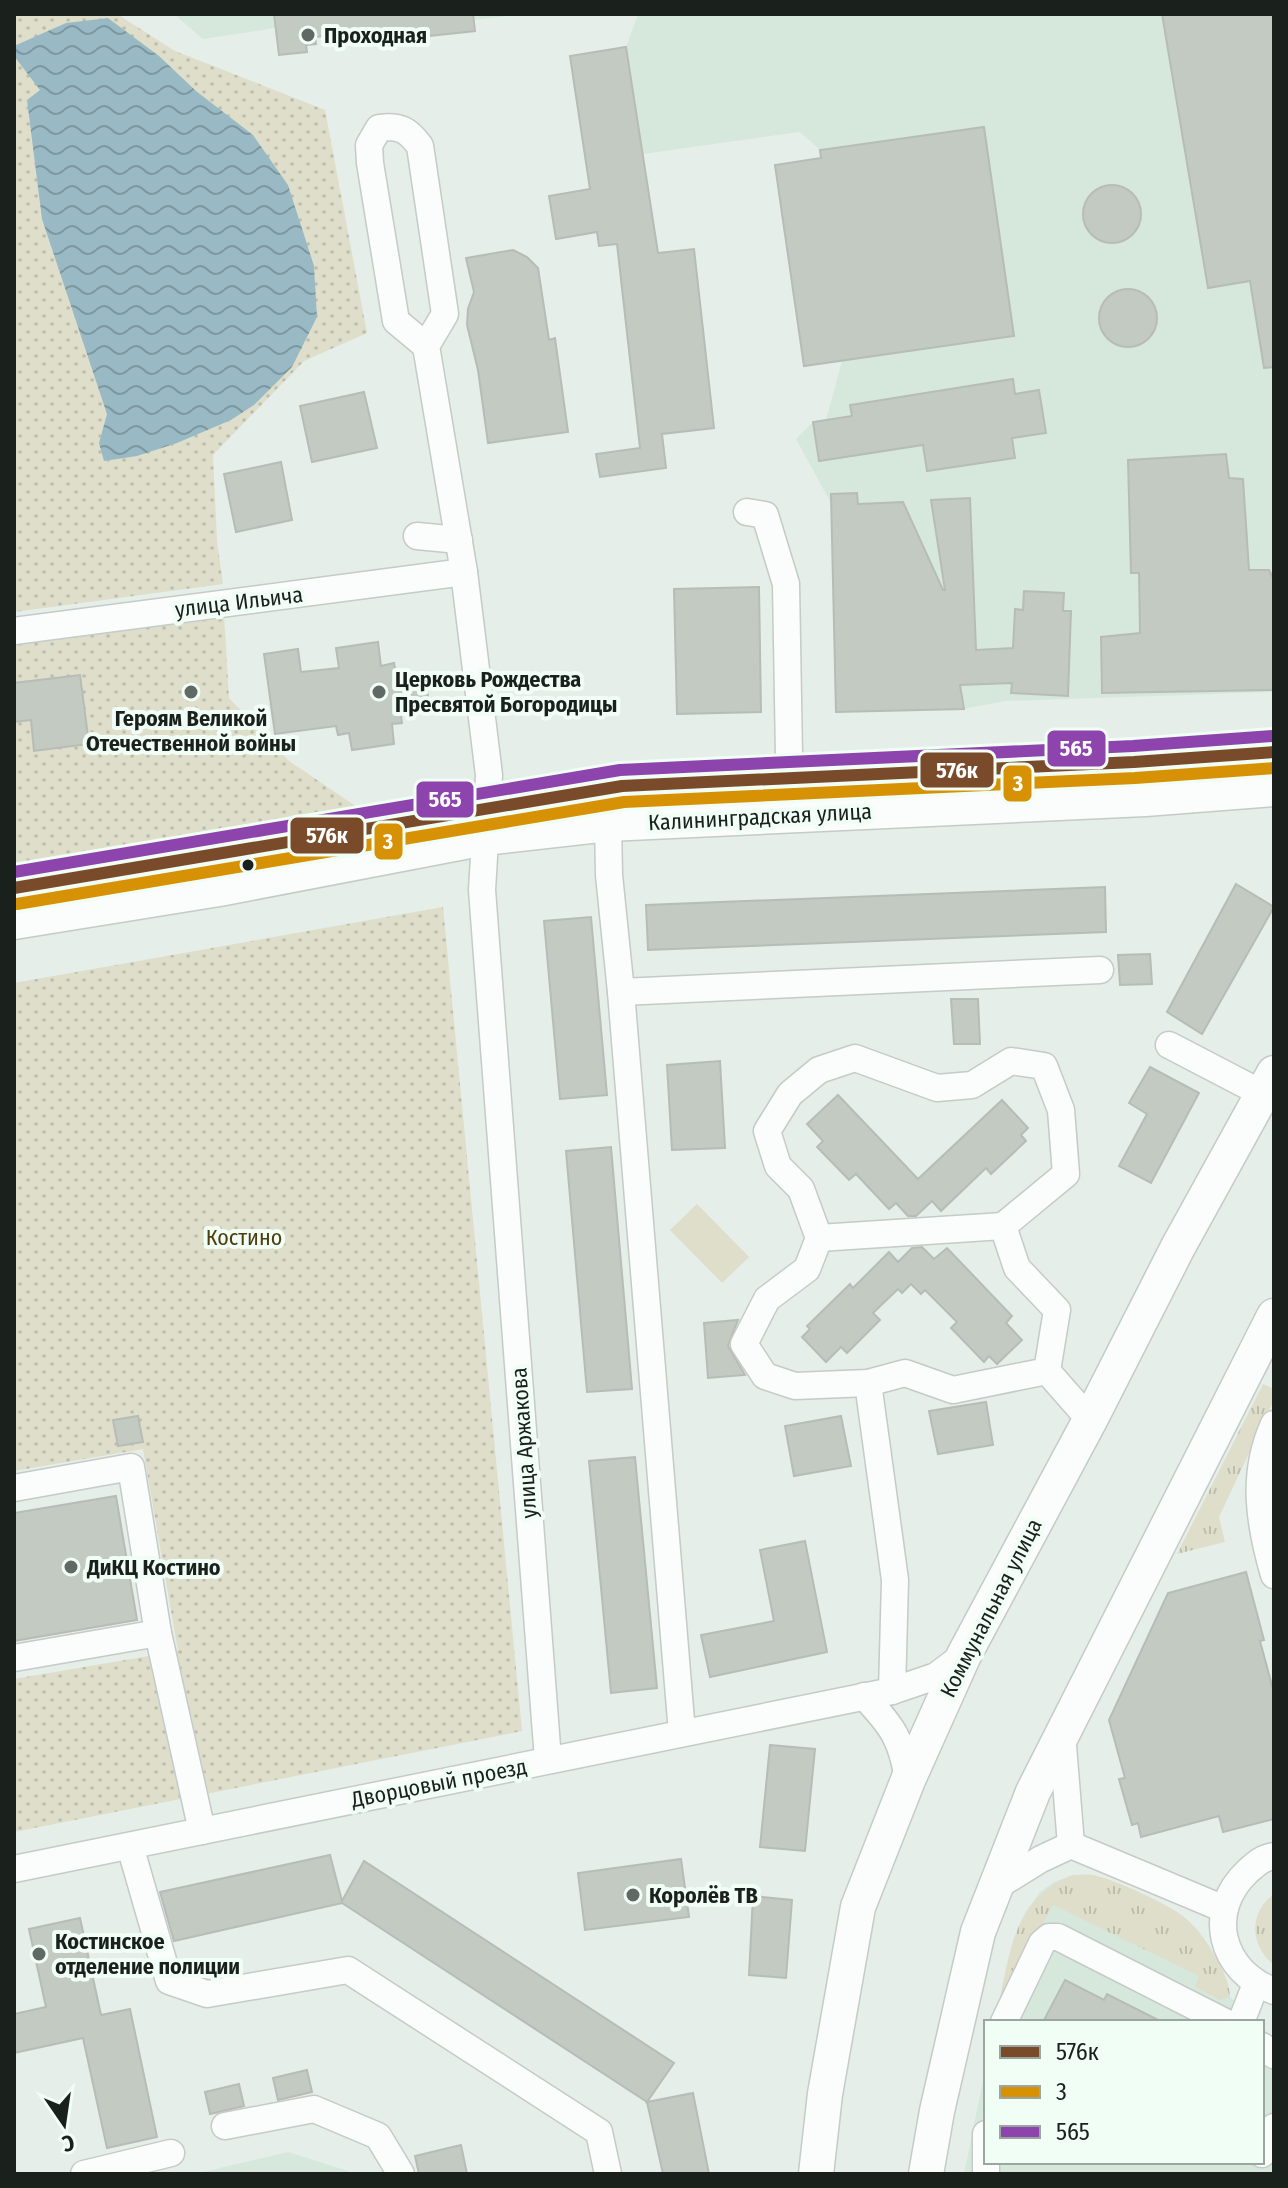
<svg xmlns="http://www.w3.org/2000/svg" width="1288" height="2188" font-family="'Fira Sans Condensed',sans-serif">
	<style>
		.built { fill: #d6e8dc }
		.grass { fill: url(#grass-tufts) }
		.park { fill: url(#park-dots) }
		.pitch { fill: #dedecb }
		.water { fill: url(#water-waves) }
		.building { fill: #c3cac1; stroke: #b7bcb6; stroke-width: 2 }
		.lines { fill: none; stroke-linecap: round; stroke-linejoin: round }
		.minor-casing { stroke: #c5cbc7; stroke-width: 29 }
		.major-casing { stroke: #c5cbc7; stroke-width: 37 }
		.minor { stroke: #fbfcfc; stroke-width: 26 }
		.major { stroke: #fbfcfc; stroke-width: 34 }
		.bus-1-casing { stroke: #f0fef6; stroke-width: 18 }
		.bus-2-casing { stroke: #f0fef6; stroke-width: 18 }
		.bus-3-casing { stroke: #f0fef6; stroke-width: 18 }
		.bus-1 { stroke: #7a4b2a; stroke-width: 12 }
		.bus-2 { stroke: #d69204; stroke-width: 12 }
		.bus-3 { stroke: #8e44ad; stroke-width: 12 }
		.poi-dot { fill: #616964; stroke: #f0fef6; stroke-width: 3 }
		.bus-dot { fill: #1a211d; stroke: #f0fef6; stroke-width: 3 }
		.labels { text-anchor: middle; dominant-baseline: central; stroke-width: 8; stroke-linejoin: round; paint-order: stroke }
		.poi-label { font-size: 22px; font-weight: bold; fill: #1a211d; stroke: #f0fef6; text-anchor: start }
		.street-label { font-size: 22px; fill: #1a211d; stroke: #f0fef6 }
		.park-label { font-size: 22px; fill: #4c3e0e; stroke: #f0fef6 }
		.line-badge { stroke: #f0fef6; stroke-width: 3 }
		.badge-label { font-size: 22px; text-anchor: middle; font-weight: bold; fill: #fff }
	</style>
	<defs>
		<pattern id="grass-tufts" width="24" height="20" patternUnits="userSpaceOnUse" patternTransform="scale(2)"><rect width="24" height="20" fill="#dedecb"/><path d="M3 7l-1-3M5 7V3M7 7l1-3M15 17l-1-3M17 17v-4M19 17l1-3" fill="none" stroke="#bebeae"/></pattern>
		<pattern id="park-dots" width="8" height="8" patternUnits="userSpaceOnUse" patternTransform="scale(2)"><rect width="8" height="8" fill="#dedecb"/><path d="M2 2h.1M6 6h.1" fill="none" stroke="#bebeae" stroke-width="1.8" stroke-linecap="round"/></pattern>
		<pattern id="water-waves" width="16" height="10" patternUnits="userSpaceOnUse" patternTransform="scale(2)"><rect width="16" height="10" fill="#99bac4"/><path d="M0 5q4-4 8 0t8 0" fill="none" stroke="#7c979f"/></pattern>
	</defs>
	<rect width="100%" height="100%" fill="#e5eee8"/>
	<g class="built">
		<path d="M174,14H526L474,20L475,31L411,38L410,31L401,32L400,28L316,37V44L306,45L307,52L279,55L275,28L203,39Z"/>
		<path d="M638,14H1274V692L1006,701L963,709L836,712L831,503L796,439L813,422L826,420L842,361L1014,336L984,127L820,150L800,132L643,154L626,47Z"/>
		<path d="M1073,1875H1092L1112,1881L1182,1915L1198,1930L1212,1950L1224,1975L1230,1997L1257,2022H995L1013,1940L1025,1913L1040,1892L1054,1882Z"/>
		<path d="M1262,2027L1274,2038V2174H964L986,2066V2162H1262Z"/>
		<path d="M288,2152L348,2171L349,2174H195Z"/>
	</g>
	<g class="grass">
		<path d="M1263,1384L1274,1389V1400L1219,1517L1225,1542L1177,1554Z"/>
		<path d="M1073,1875C1079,1875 1086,1874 1092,1875C1110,1877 1170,1905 1184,1917C1202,1932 1230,1973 1230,1997L1220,2000L1195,1987L1199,1976L1053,1905L997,2013C1009,1958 1012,1897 1073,1875Z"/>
		<path d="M1274,1894V1965C1250,1946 1248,1913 1274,1894Z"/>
	</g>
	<g class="park">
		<path d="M14,14H117L175,51L325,110L367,333L304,361L213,455L217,541L223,584L14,612Z"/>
		<path d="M224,615L229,698L289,761L357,807L327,822L14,881V642Z"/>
		<path d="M443,907L522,1731L14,1832V1679L178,1651L143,1449L14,1471V983Z"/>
	</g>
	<path class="pitch" d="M697,1204L749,1257L722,1283L670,1230Z"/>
	<path class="water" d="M108,18L159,56L196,91L253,135L288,185L314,266L317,317L292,367L254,405L231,420L177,443L137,456L104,461L99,443L107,414L42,219L27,100L40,90L14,56V46L66,23Z"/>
	<g class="building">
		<path d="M274,14H473L475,31L411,38L410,31L401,32V28L315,37L316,44L306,45L307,52L279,55Z"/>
		<path d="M1162,14H1274V367L1264,368L1250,281L1208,288Z"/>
		<path d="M626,47L658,253L694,249L714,428L662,434L666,468L600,477L596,454L640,448L617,244L599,246L597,232L556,239L549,196L590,189L570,56Z"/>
		<path d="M984,127L1014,336L804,366L775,165L821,158L820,150Z"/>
		<circle cx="1112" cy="214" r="29"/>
		<path d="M513,250L527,257L538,268L549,340L555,338L568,432L488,443L478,370L467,325L468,309L474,292L466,258Z"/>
		<circle cx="1128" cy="318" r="29"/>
		<path d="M1013,379L1015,394L1039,390L1046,433L1012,438L1015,458L927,471L923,445L819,461L813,422L852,416L850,405Z"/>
		<path d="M364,392L377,448L312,462L300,406Z"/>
		<path d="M1226,454L1229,478L1243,479L1249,570H1269L1274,580V690L1102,693L1101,637L1140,633L1139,573H1131L1128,460Z"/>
		<path d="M281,462L292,520L236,532L224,474Z"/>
		<path d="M857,493L858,504L903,502L943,590H945L931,500L970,498L976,650L1013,648L1015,609L1023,610L1024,591L1064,593L1063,611H1071L1068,696L1011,693L1012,683L960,685L964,709L836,712L831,494Z"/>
		<path d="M759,587L761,712L677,714L674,589Z"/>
		<path d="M378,642L381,666L394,663L397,679L425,675L429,705L400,709L402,723L392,724L394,744L352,750L349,733L338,735L336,726L275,734L264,654L298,649L301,672L339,668L336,648Z"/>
		<path d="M80,675L89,744L34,751L31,720L14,722V683Z"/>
		<path d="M1236,884L1274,907L1202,1034L1167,1012Z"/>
		<path d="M1105,887L1106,932L648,950L646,905Z"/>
		<path d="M591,917L607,1095L560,1099L544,921Z"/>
		<path d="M1150,954L1152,984L1120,985L1118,955Z"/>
		<path d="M951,999H978L980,1044H954Z"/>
		<path d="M720,1061L725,1148L672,1150L667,1065Z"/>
		<path d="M1150,1067L1199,1093L1151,1183L1119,1166L1147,1114L1129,1103Z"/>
		<path d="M838,1095L918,1179L1002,1100L1028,1128L1021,1135L1026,1141L991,1174L986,1168L941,1211L932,1201L916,1216H908L896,1203L889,1209L856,1174L849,1180L817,1147L823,1141L807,1124Z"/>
		<path d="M611,1147L632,1389L587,1392L566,1151Z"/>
		<path d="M922,1247L934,1259L947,1248L1012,1316L1006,1323L1022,1340L997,1364L989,1356L984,1362L951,1328L957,1322L925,1290L921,1294L911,1284L902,1293L898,1289L873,1313L880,1320L847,1353L841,1347L826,1362L802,1337L810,1329L807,1326L850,1284L853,1288L889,1252L898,1262L912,1248Z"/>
		<path d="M738,1320L728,1346L745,1375L708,1378L704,1323Z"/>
		<path d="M986,1402L993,1445L938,1454L929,1411Z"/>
		<path d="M138,1416L143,1442L118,1446L113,1420Z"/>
		<path d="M841,1416L851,1466L794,1476L785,1426Z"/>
		<path d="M635,1457L657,1688L611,1693L589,1461Z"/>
		<path d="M116,1496L137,1620L14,1641V1513Z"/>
		<path d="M805,1541L827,1652L710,1677L701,1635L774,1621L760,1550Z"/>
		<path d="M1246,1572L1264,1640L1260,1641L1274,1693V1819L1223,1832L1219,1816L1141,1837L1138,1823L1132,1825L1119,1779L1125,1778L1109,1720L1168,1593Z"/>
		<path d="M770,1745L815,1749L805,1851L760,1847Z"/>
		<path d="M330,1855L342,1901L364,1861L674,2063L647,2102L693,2093L709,2174H663L647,2102L342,1903L174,1941L160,1892Z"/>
		<path d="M681,1859L689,1917L585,1930L578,1873Z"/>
		<path d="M753,1896L792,1900L786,1978L749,1975Z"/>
		<path d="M80,1918L101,2015L130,2009L157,2137L107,2148L83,2038L14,2053V2014L46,2007L29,1929Z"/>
		<path d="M1065,1980L1104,2000L1107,1994L1162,2022H1043Z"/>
		<path d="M307,2070L312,2092L278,2100L273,2078Z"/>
		<path d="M239,2084L244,2106L210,2114L205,2092Z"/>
		<path d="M461,2145L467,2174H419L415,2156Z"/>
	</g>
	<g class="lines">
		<defs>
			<g id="minor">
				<path d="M426,346L396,321L370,163L369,145L379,128C400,125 408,130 420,146L445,314L426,346L464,572L489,775L482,890L548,1760"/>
				<path d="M747,512L765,515L786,584L789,756L793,777"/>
				<path d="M417,536L459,540"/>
				<path d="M14,631L464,572"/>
				<path d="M608,824L609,875L621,992L1100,970"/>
				<path d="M621,992L682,1733"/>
				<path d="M1169,1045L1263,1094"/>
				<path d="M819,1238L1003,1226"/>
				<path d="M1047,1371L953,1390L905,1373L868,1383L795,1386L765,1376L744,1344L767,1299L807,1269L819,1238L801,1189L778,1166L767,1131L790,1094L819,1070L855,1058L937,1088L972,1085L1011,1061L1044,1066L1061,1110L1066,1174L1003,1226L1017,1268L1057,1310L1047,1371L1090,1420"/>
				<path d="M868,1383L895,1580L892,1691"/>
				<path d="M1274,1424C1251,1474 1259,1523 1274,1575"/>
				<path d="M14,1488L131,1467L158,1633L14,1658"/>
				<path d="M158,1633L202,1831"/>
				<path d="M864,1696C892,1726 902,1739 908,1780"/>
				<path d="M1062,1733L1071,1845"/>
				<path d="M130,1846L169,1981L207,1994L348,1970L599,2132L608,2174"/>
				<path d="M1274,1856C1262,1858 1257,1863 1248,1871C1205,1911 1220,1971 1274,1991"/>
				<path d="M14,1869L892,1691L936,1676L964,1655"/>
				<path d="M994,1888L1041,1859L1071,1845L1224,1909"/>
				<path d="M1004,2022L1042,1943L1049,1937H1058L1225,2022"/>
				<path d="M1241,2022L1256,1984"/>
				<path d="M1262,2046L1274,2055"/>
				<path d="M225,2126L314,2109L378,2136L401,2174"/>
				<path d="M986,2134V2174"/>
				<path d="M1262,2154L1274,2127"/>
				<path d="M84,2174L171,2153"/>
			</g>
			<g id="major">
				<path d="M14,888L516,802L622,786L1134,762L1274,752"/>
				<path d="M14,922L219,889L485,838L608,824L1145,799L1274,789"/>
				<path d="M816,2174L825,2094L858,1907L908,1780L964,1655L1090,1420L1178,1247L1274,1073"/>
				<path d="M926,2174L937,2111L978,1932L1033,1792L1274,1316"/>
			</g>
		</defs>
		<use href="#minor" class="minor-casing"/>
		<use href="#major" class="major-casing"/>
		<use href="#minor" class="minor"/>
		<use href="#major" class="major"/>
		<defs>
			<path id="bus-1" d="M14,888L622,786L1134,762L1274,752"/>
			<path id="bus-2" d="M17,904L624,802L1135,778L1274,768"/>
			<path id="bus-3" d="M14,872L620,770L1133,746L1273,736"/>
		</defs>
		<use href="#bus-1" class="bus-1-casing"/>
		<use href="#bus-2" class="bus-2-casing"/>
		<use href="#bus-3" class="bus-3-casing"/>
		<use href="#bus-1" class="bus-1"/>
		<use href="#bus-2" class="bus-2"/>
		<use href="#bus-3" class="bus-3"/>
	</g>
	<g class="poi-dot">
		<circle cx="308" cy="35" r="8"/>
		<circle cx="191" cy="692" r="8"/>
		<circle cx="379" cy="692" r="8"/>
		<circle cx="71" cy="1567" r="8"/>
		<circle cx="633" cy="1895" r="8"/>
		<circle cx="39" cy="1954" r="8"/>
	</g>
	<circle class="bus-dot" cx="248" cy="865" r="7"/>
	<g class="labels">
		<g class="poi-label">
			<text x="324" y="35">Проходная</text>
			<text x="395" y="679">Церковь Рождества<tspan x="395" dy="25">Пресвятой Богородицы</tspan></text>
			<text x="191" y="718" text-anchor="middle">Героям Великой<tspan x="191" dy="25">Отечественной войны</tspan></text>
			<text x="87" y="1567">ДиКЦ Костино</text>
			<text x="649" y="1895">Королёв ТВ</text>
			<text x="55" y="1941">Костинское<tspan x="55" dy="25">отделение полиции</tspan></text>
		</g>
		<g class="street-label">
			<text transform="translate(239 602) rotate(-7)">улица Ильича</text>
			<text transform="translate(760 817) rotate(-3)">Калининградская улица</text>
			<text transform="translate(524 1443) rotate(-94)">улица Аржакова</text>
			<text transform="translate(991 1608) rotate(-63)">Коммунальная улица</text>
			<text transform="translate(439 1783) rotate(-11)">Дворцовый проезд</text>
		</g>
		<g class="park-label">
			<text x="244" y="1237">Костино</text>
		</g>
	</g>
	<g class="line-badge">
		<rect x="1046" y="729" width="61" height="39" rx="8" fill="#8e44ad"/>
		<rect x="919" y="751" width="76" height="38" rx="8" fill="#7a4b2a"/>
		<rect x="1002" y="764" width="31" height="39" rx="8" fill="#d69204"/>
		<rect x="415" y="780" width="60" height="39" rx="8" fill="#8e44ad"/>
		<rect x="289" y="816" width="76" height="39" rx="8" fill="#7a4b2a"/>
		<rect x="373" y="822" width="31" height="39" rx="8" fill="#d69204"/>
	</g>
	<g class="badge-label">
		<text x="1076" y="756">565</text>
		<text x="957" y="778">576к</text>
		<text x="1018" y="791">3</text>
		<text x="445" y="807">565</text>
		<text x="327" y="843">576к</text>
		<text x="388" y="849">3</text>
	</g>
	<rect width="1288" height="2188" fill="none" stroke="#1a211d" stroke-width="32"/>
	<rect x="984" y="2020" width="280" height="144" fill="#f0fef6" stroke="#9aa69f" stroke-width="2"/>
	<rect x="1000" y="2046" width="40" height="12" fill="#7a4b2a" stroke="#9aa69f" stroke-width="2"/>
	<text x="1056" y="2060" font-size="24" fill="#1a211d">576к</text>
	<rect x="1000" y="2086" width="40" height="12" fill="#d69204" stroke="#9aa69f" stroke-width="2"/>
	<text x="1056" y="2100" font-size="24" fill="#1a211d">3</text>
	<rect x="1000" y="2126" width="40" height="12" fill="#8e44ad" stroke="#9aa69f" stroke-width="2"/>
	<text x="1056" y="2140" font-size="24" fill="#1a211d">565</text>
	<g transform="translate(64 2124) rotate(167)" stroke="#f0fef6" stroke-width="6" paint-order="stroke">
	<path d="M0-6L14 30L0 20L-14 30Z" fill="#1a211d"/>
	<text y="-12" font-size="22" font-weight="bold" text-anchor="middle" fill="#1a211d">С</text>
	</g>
</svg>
